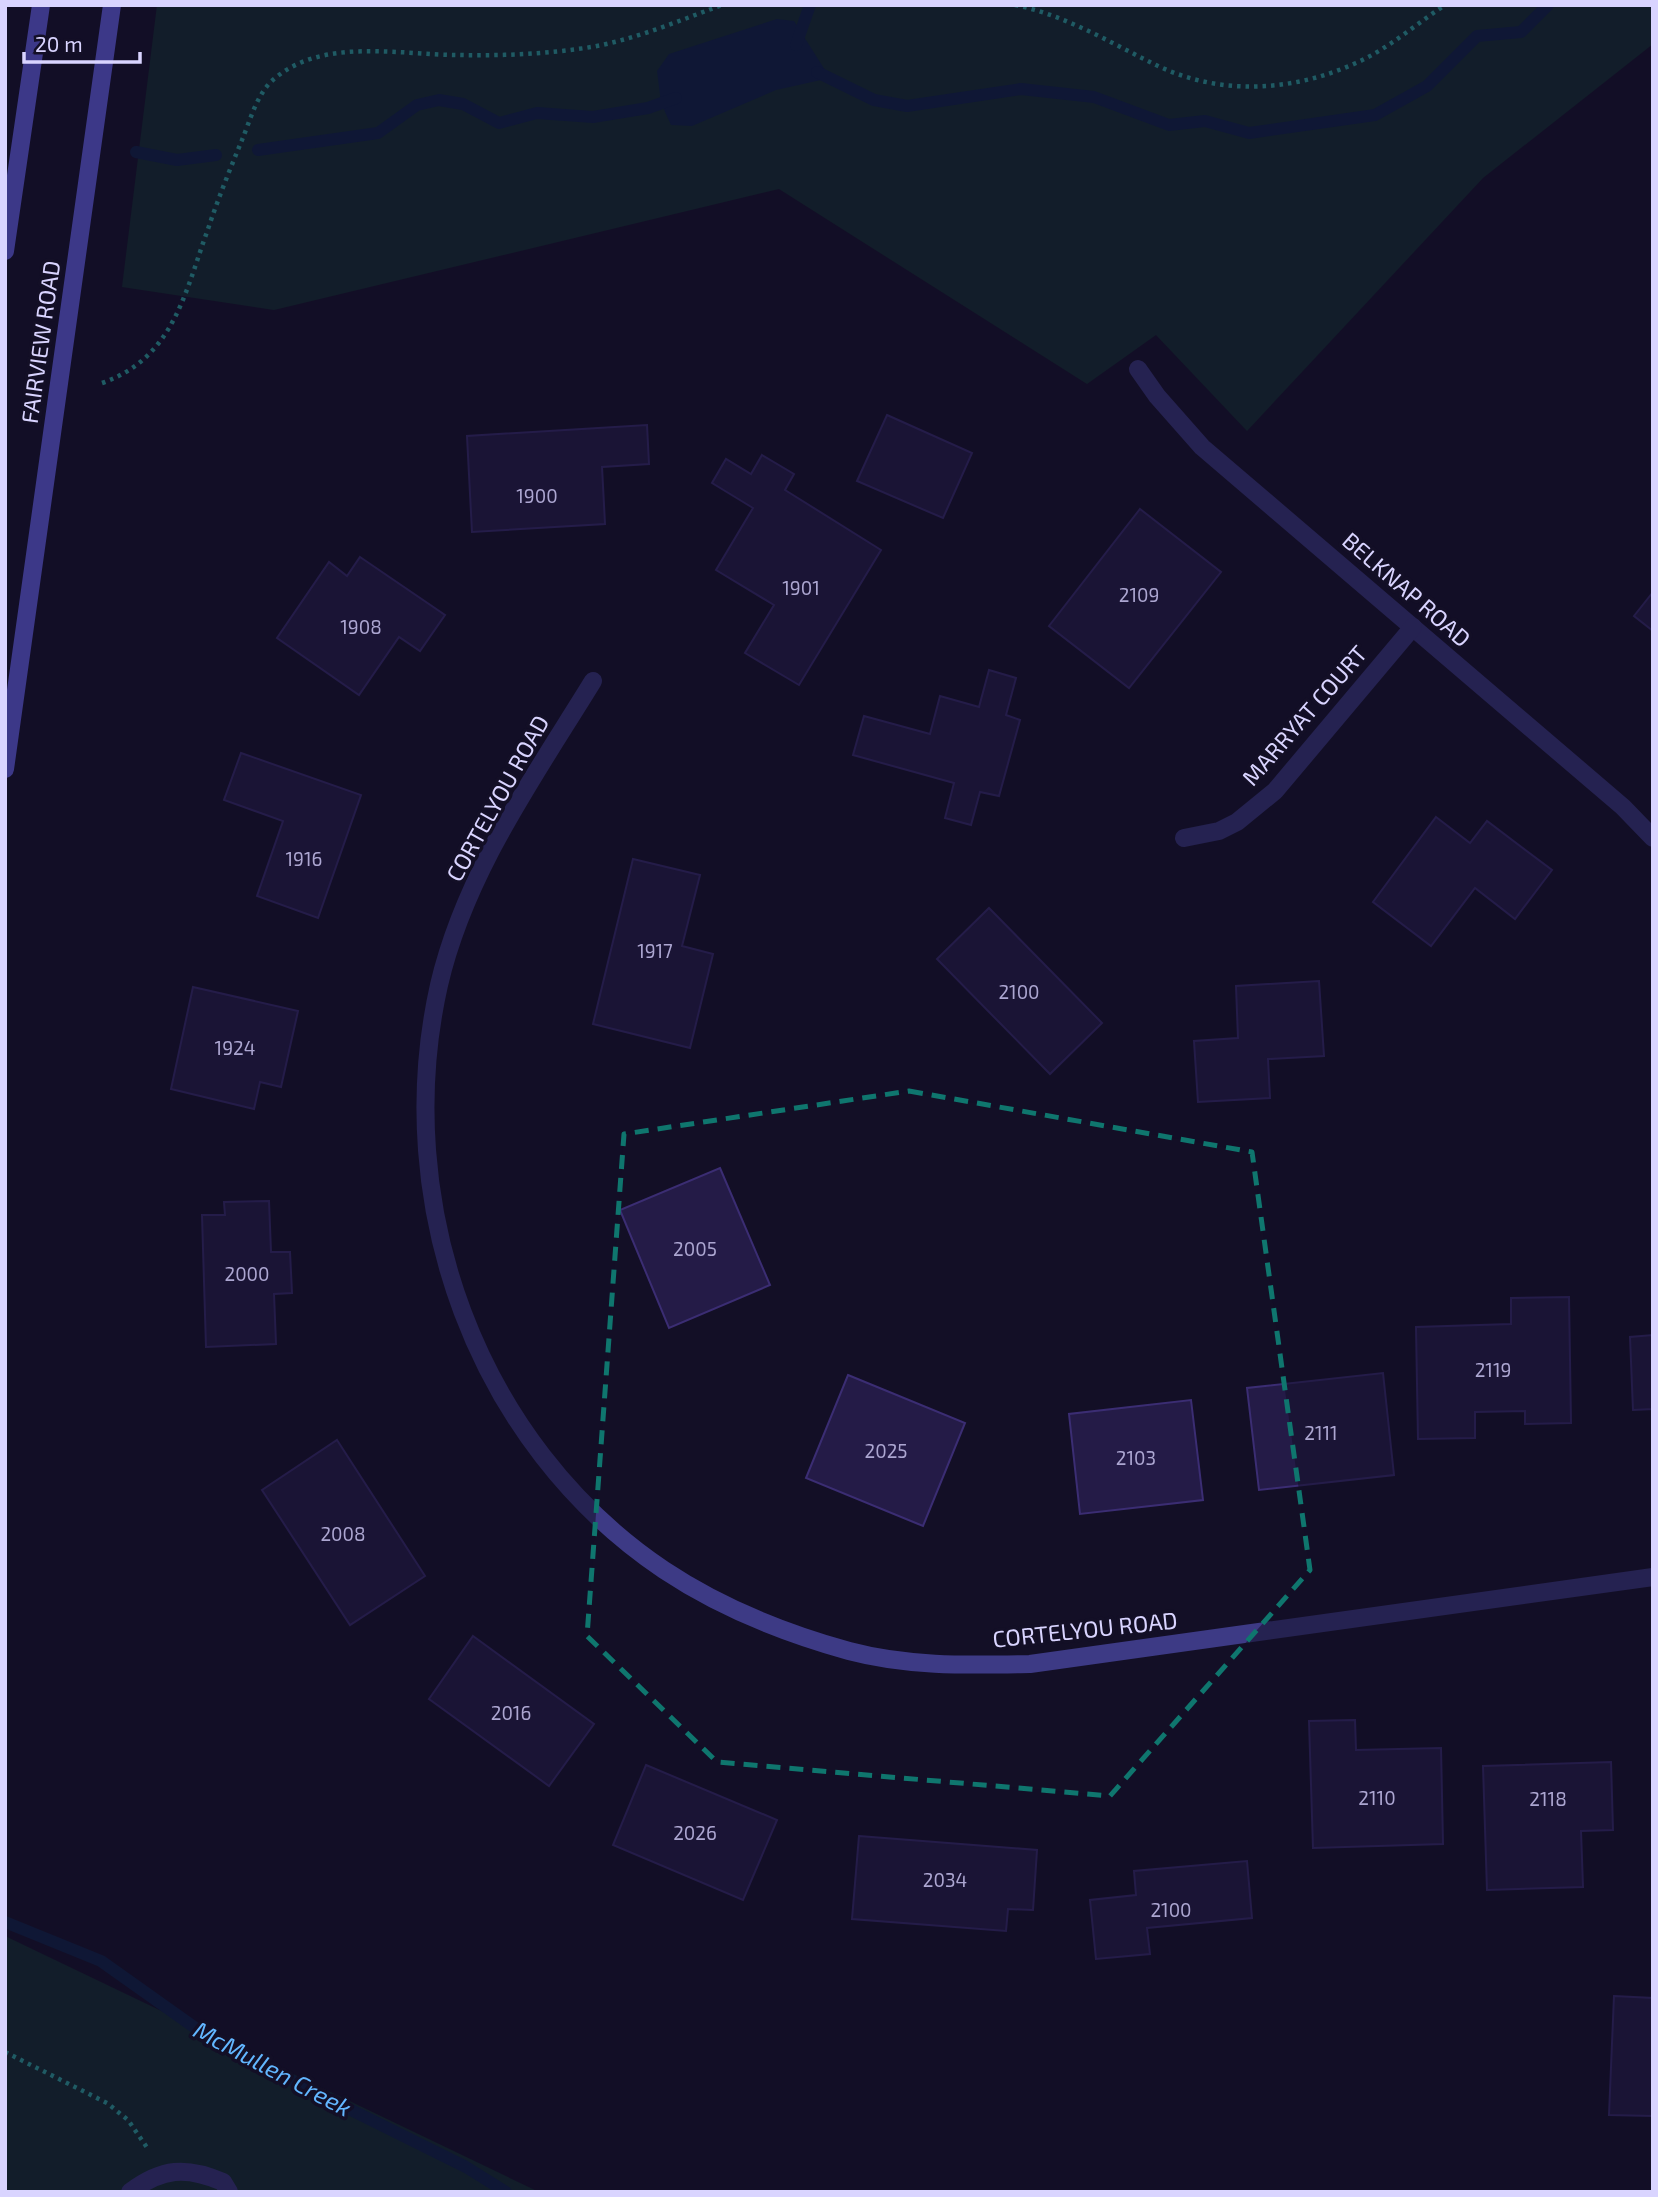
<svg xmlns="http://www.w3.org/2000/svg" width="1658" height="2197" font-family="'Exo 2',sans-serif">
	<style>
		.green { fill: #12302f }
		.water { fill: #0c2248 }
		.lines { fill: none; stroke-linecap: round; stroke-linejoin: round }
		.stream { stroke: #0c2248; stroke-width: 12 }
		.building { fill: #241b47; stroke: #3b2d73; stroke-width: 2 }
		.path { stroke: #2fb8b0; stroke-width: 4.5; stroke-dasharray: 3.5 5; stroke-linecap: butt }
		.service { stroke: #3d3a85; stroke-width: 18 }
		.minor { stroke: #3d3a85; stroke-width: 18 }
		.secondary { stroke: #6f6bff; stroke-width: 18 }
		.marked { fill: none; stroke: #0f766e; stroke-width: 5; stroke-dasharray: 14 9; stroke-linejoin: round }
		.labels { text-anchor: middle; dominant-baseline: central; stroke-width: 7; stroke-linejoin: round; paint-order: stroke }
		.number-label { font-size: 19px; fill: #aca6d1 }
		.street-label { font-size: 23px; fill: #d9d4ff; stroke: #130f26 }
		.water-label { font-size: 24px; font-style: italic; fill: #62b6ff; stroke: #130f26 }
	</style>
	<rect width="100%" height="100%" fill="#130f26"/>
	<g class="green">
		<path d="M157,5H1653V44L1483,178L1247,431L1156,335L1087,384L779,189L274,310L122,287Z"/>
		<path d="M5,1936L539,2192H5Z"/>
	</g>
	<path class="water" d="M777,19L794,21L830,78L776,90L692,126L671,125L661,103L657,71L669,54Z"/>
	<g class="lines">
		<g class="stream">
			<path d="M796,45L810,5"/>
			<path d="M817,72L874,100L907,106L1021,89L1094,97L1169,125L1205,121L1249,133L1375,115L1427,86L1477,36L1521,32L1548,5"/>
			<path d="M258,150L378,133L417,105L439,100L463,104L499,123L537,113L593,117L648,108L676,98"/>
			<path d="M136,152L177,160L216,155"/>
			<path d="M5,1922L101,1961L218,2044L466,2167L506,2192"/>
		</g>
	</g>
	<g class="building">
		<path d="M887,415L972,453L943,518L857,481Z"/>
		<path d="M647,425L649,464L602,467L605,524L472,532L467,436Z"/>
		<path d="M762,455L794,474L785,490L881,550L799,685L745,653L774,605L716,570L753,508L712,483L726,459L751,474Z"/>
		<path d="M1140,509L1221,572L1129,688L1049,626Z"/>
		<path d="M360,557L445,615L420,651L399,637L359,695L277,638L329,562L347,576Z"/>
		<path d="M1653,592V631L1634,616Z"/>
		<path d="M989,670L1016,678L1006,715L1020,720L999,796L980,792L971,825L945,818L954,783L853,755L864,716L930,734L940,696L979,707Z"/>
		<path d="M241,753L361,795L318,918L257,896L283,821L224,800Z"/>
		<path d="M1436,817L1470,843L1487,821L1552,870L1515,919L1475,888L1431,946L1373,902Z"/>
		<path d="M633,859L700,875L682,946L713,954L690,1048L593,1024Z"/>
		<path d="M989,908L1102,1023L1050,1074L937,959Z"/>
		<path d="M1319,981L1324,1056L1268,1059L1270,1098L1198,1102L1194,1041L1238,1038L1236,986Z"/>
		<path d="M193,987L298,1011L281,1087L260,1082L254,1109L171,1089Z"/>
		<path d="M720,1168L770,1285L669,1328L620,1210Z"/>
		<path d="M269,1201L271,1252H290L292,1293L274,1294L276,1344L206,1347L202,1215H225L224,1202Z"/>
		<path d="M1569,1297L1571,1423L1525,1424V1411L1475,1412V1438L1418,1439L1416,1327L1511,1324V1298Z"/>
		<path d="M1653,1335V1409L1633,1410L1630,1337Z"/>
		<path d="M1383,1373L1394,1475L1259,1490L1247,1388Z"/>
		<path d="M848,1375L965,1423L923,1526L806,1478Z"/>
		<path d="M1191,1400L1203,1500L1080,1514L1069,1414Z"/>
		<path d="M337,1440L425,1576L350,1625L262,1490Z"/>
		<path d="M473,1636L594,1724L549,1786L429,1699Z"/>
		<path d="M1355,1720L1356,1750L1441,1748L1443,1844L1313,1848L1309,1721Z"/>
		<path d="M1611,1762L1613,1830L1581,1831L1583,1887L1487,1890L1483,1766Z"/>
		<path d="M646,1765L777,1820L743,1900L613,1845Z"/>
		<path d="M859,1836L1037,1850L1033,1910L1008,1909L1006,1931L852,1919Z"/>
		<path d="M1247,1861L1252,1918L1147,1928L1150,1954L1096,1959L1090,1900L1136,1895L1134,1871Z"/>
		<path d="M1614,1996L1653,1998V2116L1609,2115Z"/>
	</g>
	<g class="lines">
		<g class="path">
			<path d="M1015,5C1065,15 1111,43 1156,65C1220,96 1292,92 1356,63C1388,49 1416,24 1445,5"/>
			<path d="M102,383C174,358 185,292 208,229C218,199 230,169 242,140C250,121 257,93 274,79C323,37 400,55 459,55C501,56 544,54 585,48C632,41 678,21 722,5"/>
			<path d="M5,2052L107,2103L128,2120L148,2149"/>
		</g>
		<path class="service" d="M130,2192C162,2168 186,2166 223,2182L229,2192"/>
		<g class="minor">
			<path d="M1138,369L1157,396L1202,447L1623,807L1653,838"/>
			<path d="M593,681C534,777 465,873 439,985C390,1203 476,1444 664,1570C721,1608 784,1633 849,1651C909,1667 970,1665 1030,1664L1653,1577"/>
			<path d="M1184,838L1219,831L1237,822L1275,791L1413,627"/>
		</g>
		<g class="secondary">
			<path d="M5,251L41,5"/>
			<path d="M5,769L112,5"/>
		</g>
	</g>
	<path d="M0 0H1658V2197H0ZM909,1091L1252,1152L1310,1570L1110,1796L717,1762L587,1636L624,1134Z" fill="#130f26" fill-opacity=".55" fill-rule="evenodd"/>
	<path class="marked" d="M909,1091L1252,1152L1310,1570L1110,1796L717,1762L587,1636L624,1134Z"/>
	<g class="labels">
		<g class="number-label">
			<text x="537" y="495">1900</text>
			<text x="801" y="587">1901</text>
			<text x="1139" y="594">2109</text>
			<text x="361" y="626">1908</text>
			<text x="304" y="858">1916</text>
			<text x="655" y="950">1917</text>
			<text x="1019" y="991">2100</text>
			<text x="235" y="1047">1924</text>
			<text x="695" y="1248">2005</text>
			<text x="247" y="1273">2000</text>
			<text x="1493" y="1369">2119</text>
			<text x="1321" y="1432">2111</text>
			<text x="886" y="1450">2025</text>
			<text x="1136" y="1457">2103</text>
			<text x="343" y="1533">2008</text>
			<text x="511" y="1712">2016</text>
			<text x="1377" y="1797">2110</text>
			<text x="1548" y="1798">2118</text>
			<text x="695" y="1832">2026</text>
			<text x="945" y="1879">2034</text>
			<text x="1171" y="1909">2100</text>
		</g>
		<g class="street-label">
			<text transform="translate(40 342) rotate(-82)">FAIRVIEW ROAD</text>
			<text transform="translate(1407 589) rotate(41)">BELKNAP ROAD</text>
			<text transform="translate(1304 715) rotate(-49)">MARRYAT COURT</text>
			<text transform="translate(497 798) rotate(-61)">CORTELYOU ROAD</text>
			<text transform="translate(1085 1629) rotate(-6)">CORTELYOU ROAD</text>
		</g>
		<g class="water-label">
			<text transform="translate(273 2068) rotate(28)">McMullen Creek</text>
		</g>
	</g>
	<rect width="1658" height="2197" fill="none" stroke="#d9d4ff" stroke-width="14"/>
	<path d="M24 52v10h116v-10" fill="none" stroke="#d9d4ff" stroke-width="3.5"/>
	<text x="35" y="52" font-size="21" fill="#d9d4ff" stroke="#130f26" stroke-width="5" paint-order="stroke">20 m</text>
</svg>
